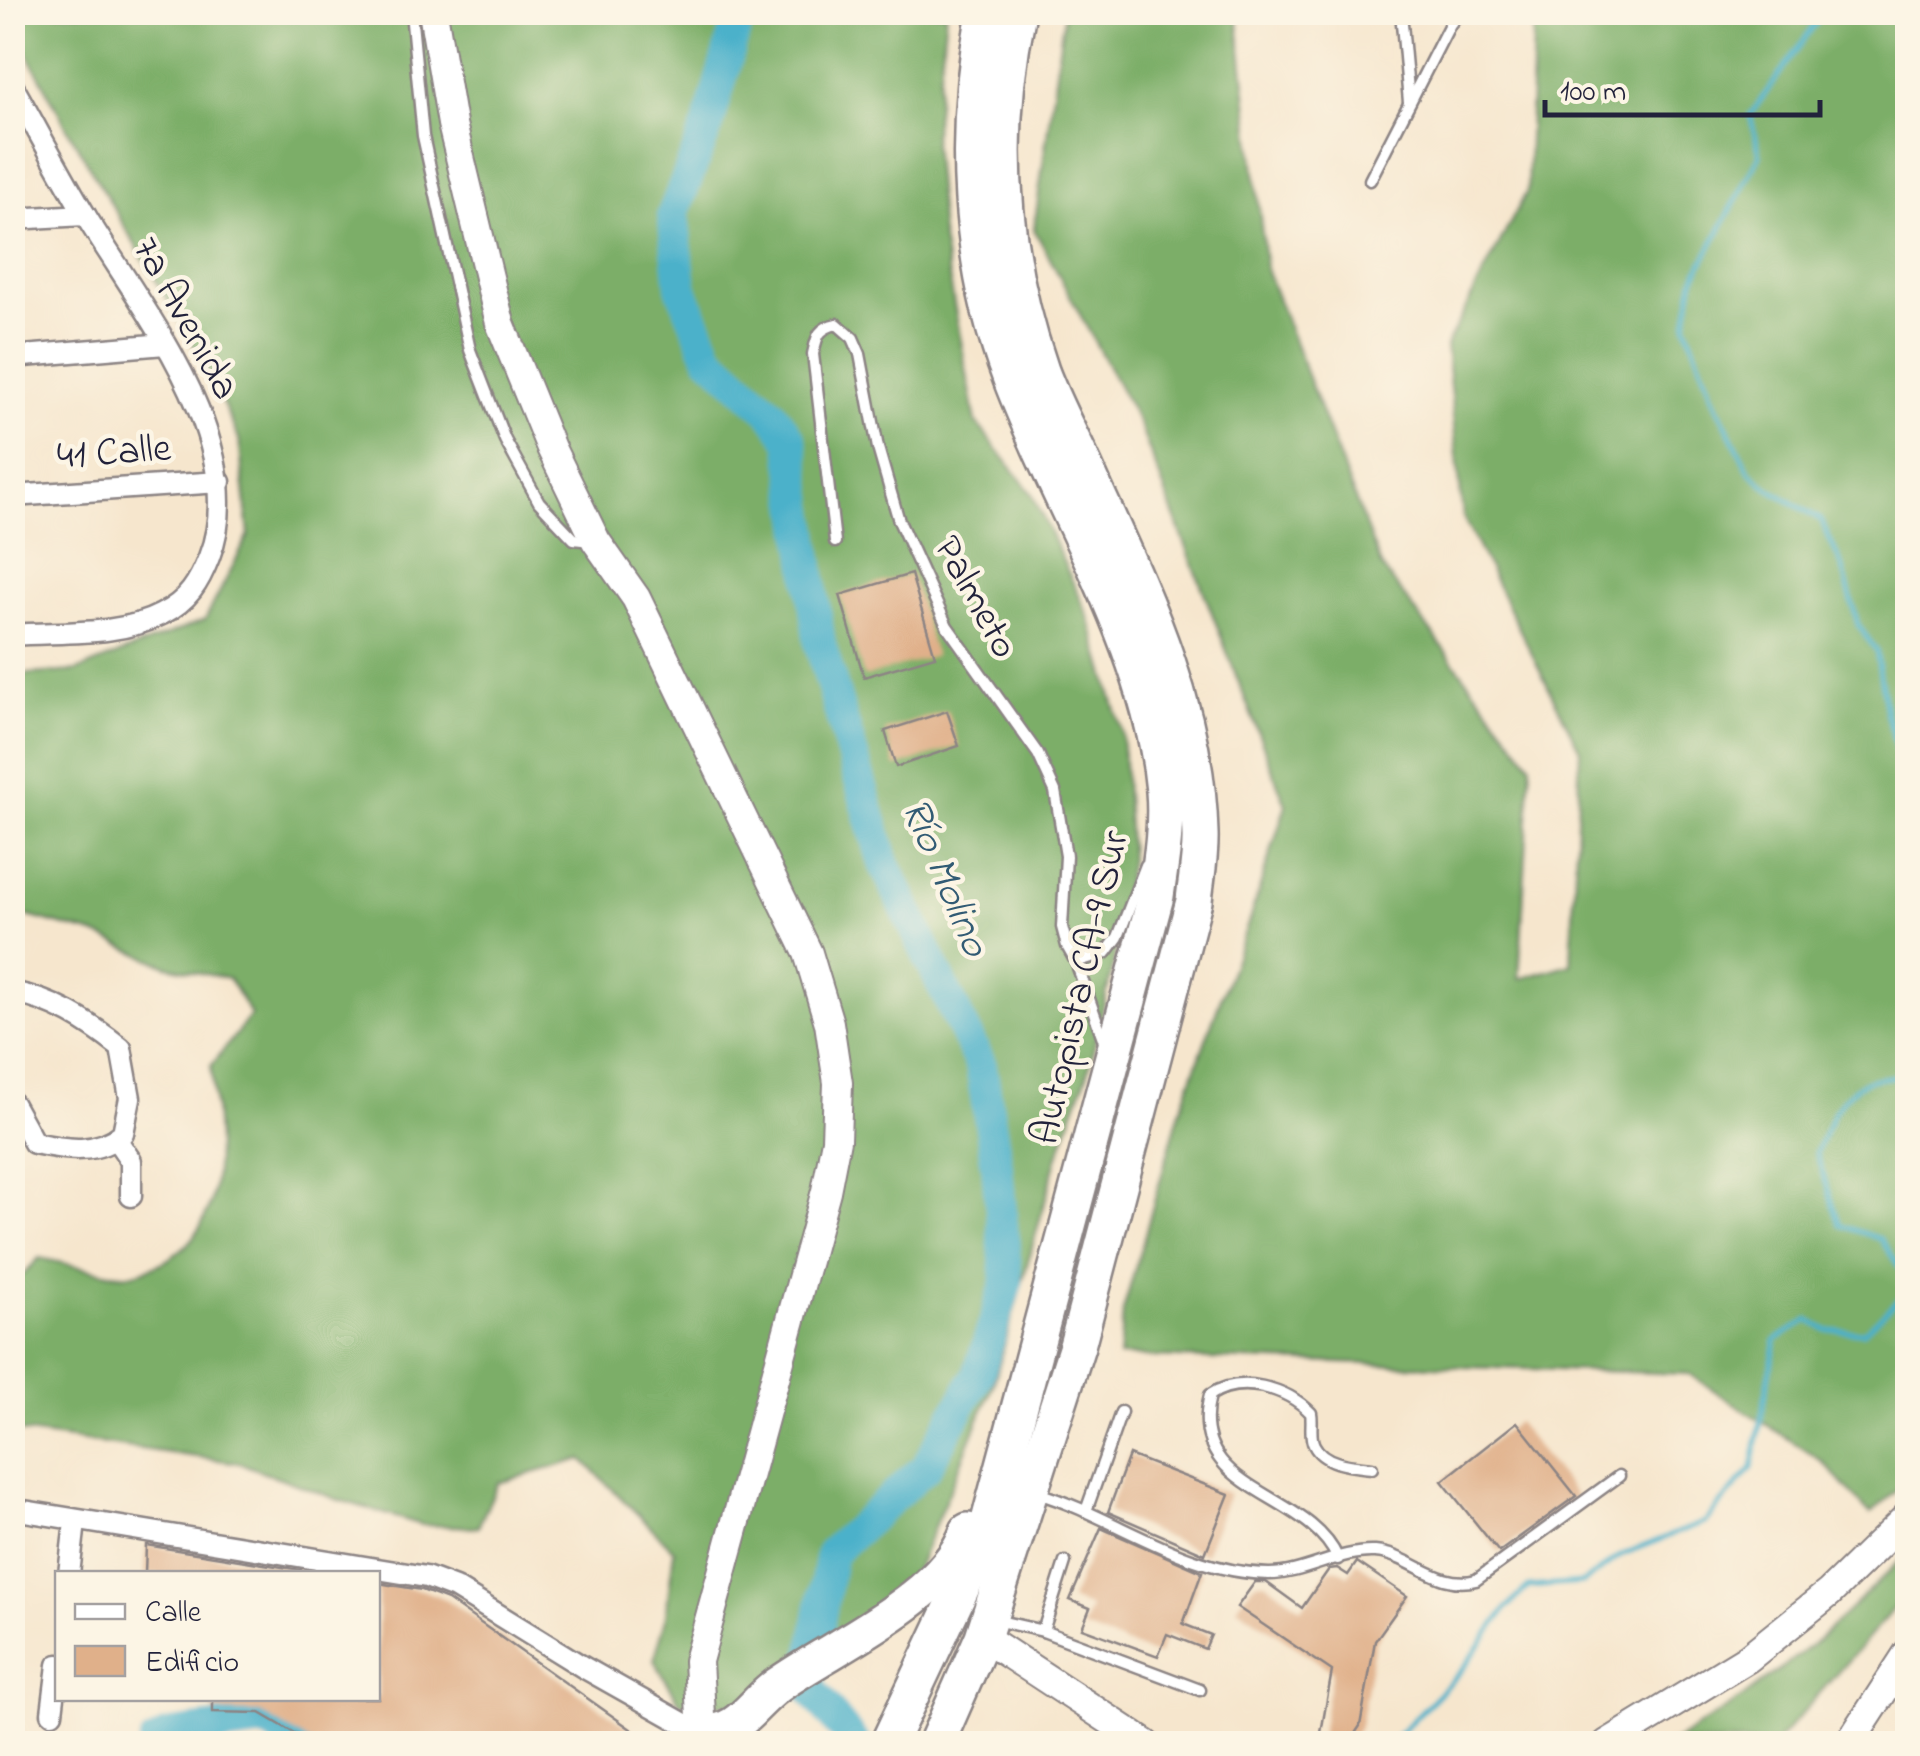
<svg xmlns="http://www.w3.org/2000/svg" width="1920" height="1756" font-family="'Indie Flower',sans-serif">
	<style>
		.forest { fill: #7cae68; stroke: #4f6852; stroke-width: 2.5 }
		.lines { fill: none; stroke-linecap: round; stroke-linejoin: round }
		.stream { stroke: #4bb1ca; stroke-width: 5 }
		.river { stroke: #4bb1ca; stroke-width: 32 }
		.building { fill: #e0b08a }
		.lane-casing { stroke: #8c8484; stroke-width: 15 }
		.street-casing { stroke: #8c8484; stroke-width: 25 }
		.secondary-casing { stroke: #8c8484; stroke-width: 32 }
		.highway-casing { stroke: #8c8484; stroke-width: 40 }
		.lane { stroke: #fff; stroke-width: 10 }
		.street { stroke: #fff; stroke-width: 20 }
		.secondary { stroke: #fff; stroke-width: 28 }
		.highway { stroke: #fff; stroke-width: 35 }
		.labels { text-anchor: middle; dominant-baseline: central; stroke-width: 9; stroke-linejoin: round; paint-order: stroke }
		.street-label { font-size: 40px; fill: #22223b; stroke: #fcf5e5 }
		.water-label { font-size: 42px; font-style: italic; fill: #325b74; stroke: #fcf5e5 }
	</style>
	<rect width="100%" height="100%" fill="#fcf5e5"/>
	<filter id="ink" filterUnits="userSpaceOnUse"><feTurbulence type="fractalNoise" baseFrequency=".01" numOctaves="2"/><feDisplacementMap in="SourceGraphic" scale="20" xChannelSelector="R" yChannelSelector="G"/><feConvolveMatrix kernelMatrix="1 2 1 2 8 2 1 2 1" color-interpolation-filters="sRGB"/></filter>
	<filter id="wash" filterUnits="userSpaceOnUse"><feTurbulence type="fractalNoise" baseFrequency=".0048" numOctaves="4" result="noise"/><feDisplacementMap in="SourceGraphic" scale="40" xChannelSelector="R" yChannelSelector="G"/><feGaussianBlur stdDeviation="2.25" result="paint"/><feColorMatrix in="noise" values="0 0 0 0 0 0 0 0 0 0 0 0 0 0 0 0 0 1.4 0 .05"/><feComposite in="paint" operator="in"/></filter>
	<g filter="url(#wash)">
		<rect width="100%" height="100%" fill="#f6e6cd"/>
		<g class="forest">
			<path d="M13,13H946L933,142L941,234L976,422L1032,494L1089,617L1122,732L1130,859L1113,966L1088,1072L1058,1156L993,1385L918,1566L877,1614L769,1707L680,1703L654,1660L665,1622L674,1550L582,1459L498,1483L478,1527L422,1525L336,1499L240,1463L13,1431L12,1286L39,1258C58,1261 113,1277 129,1274C235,1252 219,1148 211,1066L251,1015L229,979L167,966L94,934L13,912V675L77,671L205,620L249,535L239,439L204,363L68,130L13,26Z"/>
			<path d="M1064,13H1237L1266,269L1381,566L1531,764L1519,979L1571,964L1580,750L1463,517L1446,346L1527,191L1534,13H1907L1908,1481L1870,1514L1822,1461L1689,1374L1119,1356L1123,1311L1180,1111L1250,918L1286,805L1139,424L1034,229Z"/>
			<path d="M1904,1557H1907V1593L1776,1743H1672L1738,1701L1818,1640Z"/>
		</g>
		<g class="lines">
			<g class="stream">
				<path d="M1824,12L1750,115L1760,155L1694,279L1686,324L1715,402L1749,471L1768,488L1821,520L1843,568L1858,625L1876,650L1886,712L1908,788"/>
				<path d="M1908,1072C1894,1079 1882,1076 1868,1081C1840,1091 1826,1128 1816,1153L1840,1225L1881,1239L1908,1281"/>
				<path d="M1389,1744L1462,1670L1505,1610L1528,1587L1583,1583L1623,1554L1705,1522L1752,1468L1776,1340L1808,1320L1827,1330L1864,1332L1908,1290"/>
			</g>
			<g class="river">
				<path d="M736,12L737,23L708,125L673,214L681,287L709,356L772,413L791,440L820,644L884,863L981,1066L997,1166L1007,1282L978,1375L926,1467L831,1553L808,1686L855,1744"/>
				<path d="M154,1744L170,1735L260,1723L273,1725L298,1744"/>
			</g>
		</g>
		<g id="blocks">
			<g class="building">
				<path d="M911,574L935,656L864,677L840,595Z"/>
				<path d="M947,711L959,746L896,767L885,731Z"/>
				<path d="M1517,1422L1576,1496L1499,1552L1442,1481Z"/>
				<path d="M1129,1455L1229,1494L1205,1554L1108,1512Z"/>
				<path d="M1101,1528L1202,1572L1183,1624L1211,1635L1205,1649L1167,1634L1158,1656L1082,1628L1090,1608L1070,1600Z"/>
				<path d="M146,1545L301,1570V1574H145Z"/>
				<path d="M1357,1562L1407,1596L1375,1641L1360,1726L1348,1744H1319L1332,1671L1237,1607L1255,1582H1266L1302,1608L1329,1569L1337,1568L1348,1575Z"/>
				<path d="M378,1583L422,1590L448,1600L652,1744H313L260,1713L213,1712V1698H378Z"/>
			</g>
		</g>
	</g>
	<g filter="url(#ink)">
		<use href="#blocks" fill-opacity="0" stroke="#8c8484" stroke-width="2.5"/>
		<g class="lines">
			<defs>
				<g id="lane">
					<path d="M411,12L423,136L470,350L505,440L539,502L574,539L590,541"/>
					<path d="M1401,12L1409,102"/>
					<path d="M1370,180L1450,24L1460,12"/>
					<path d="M835,542L813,354C817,336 818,328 837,324L853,338L860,354L878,448L899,521L947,626L1038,754L1055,791L1066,856L1062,927L1067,946L1076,962L1107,952L1118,937L1146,865"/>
					<path d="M1076,962L1104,1041"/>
					<path d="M1037,1493C1115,1516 1183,1573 1269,1574C1305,1574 1339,1550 1375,1552C1412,1555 1437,1590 1476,1580L1619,1476"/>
					<path d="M1086,1511L1121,1412"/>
					<path d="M1338,1559C1309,1490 1185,1493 1210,1395C1240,1375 1286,1387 1311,1413C1313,1422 1309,1436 1314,1445C1324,1465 1354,1466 1372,1468"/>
					<path d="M995,1620L1043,1631L1200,1690"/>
					<path d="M1043,1631L1065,1562"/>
				</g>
				<g id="street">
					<path d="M12,85C37,129 61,175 87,218C142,309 253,445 209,557C199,583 188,601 162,614C119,637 60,631 12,635"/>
					<path d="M12,219L85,215"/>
					<path d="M12,357L165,344"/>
					<path d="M12,496L220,482"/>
					<path d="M12,992C55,1001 87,1021 121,1048L130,1098L123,1133C97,1155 67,1150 34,1143L12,1103"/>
					<path d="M116,1139L131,1161V1196"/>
					<path d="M12,1509L426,1577L455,1588L583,1667L702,1734"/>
					<path d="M69,1574L75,1522"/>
					<path d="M52,1713L58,1665"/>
				</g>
				<g id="secondary">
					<path d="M433,12L452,124L500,323L551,448L596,541L636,598L808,953L829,1023L838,1083L836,1140L826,1191L698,1661L702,1734L706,1744"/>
					<path d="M983,1637L1146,1744"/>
					<path d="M1607,1744L1748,1658L1829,1593L1908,1516"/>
					<path d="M1849,1744L1908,1653"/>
				</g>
				<g id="highway">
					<path d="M702,1734C742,1732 749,1706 778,1685C834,1645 944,1599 968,1531"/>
					<path d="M888,1744L984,1540L1156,896C1161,861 1167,827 1164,791C1150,644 1062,514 1011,379C967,263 962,133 985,12"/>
					<path d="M936,1744L983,1637L1077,1346L1194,901C1196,879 1201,856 1200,833C1197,703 1141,591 1088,474C1073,440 1054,406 1041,371C1000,253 992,134 1018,12"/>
				</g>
			</defs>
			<use href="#lane" class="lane-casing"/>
			<use href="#street" class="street-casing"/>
			<use href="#secondary" class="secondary-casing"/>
			<use href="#highway" class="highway-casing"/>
			<use href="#lane" class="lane"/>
			<use href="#street" class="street"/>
			<use href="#secondary" class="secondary"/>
			<use href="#highway" class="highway"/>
		</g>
	</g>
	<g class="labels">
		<g class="street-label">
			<text transform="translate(184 319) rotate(61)">7a Avenida</text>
			<text transform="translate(114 454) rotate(-4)">41 Calle</text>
			<text transform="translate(974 598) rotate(61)">Palmeto</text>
			<text transform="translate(1082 988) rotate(-77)">Autopista CA-9 Sur</text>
		</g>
		<g class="water-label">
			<text transform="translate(944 878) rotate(67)">Río Molino</text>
		</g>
	</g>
	<rect width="1920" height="1756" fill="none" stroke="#fcf5e5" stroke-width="50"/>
	<rect x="55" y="1571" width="325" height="130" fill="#fcf5e5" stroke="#a5a1a1" stroke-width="2.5"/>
	<rect x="75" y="1604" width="50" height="15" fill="#ffffff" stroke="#a5a1a1" stroke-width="2.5"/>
	<text x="145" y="1621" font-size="30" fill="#22223b">Calle</text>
	<rect x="75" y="1646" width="50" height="30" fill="#e0b08a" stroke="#a5a1a1" stroke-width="2.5"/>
	<text x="145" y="1671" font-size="30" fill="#22223b">Edificio</text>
	<path d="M1545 100v15h275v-15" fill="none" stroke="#22223b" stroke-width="5"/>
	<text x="1560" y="100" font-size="30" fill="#22223b" stroke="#fcf5e5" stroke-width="8" paint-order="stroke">100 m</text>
</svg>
